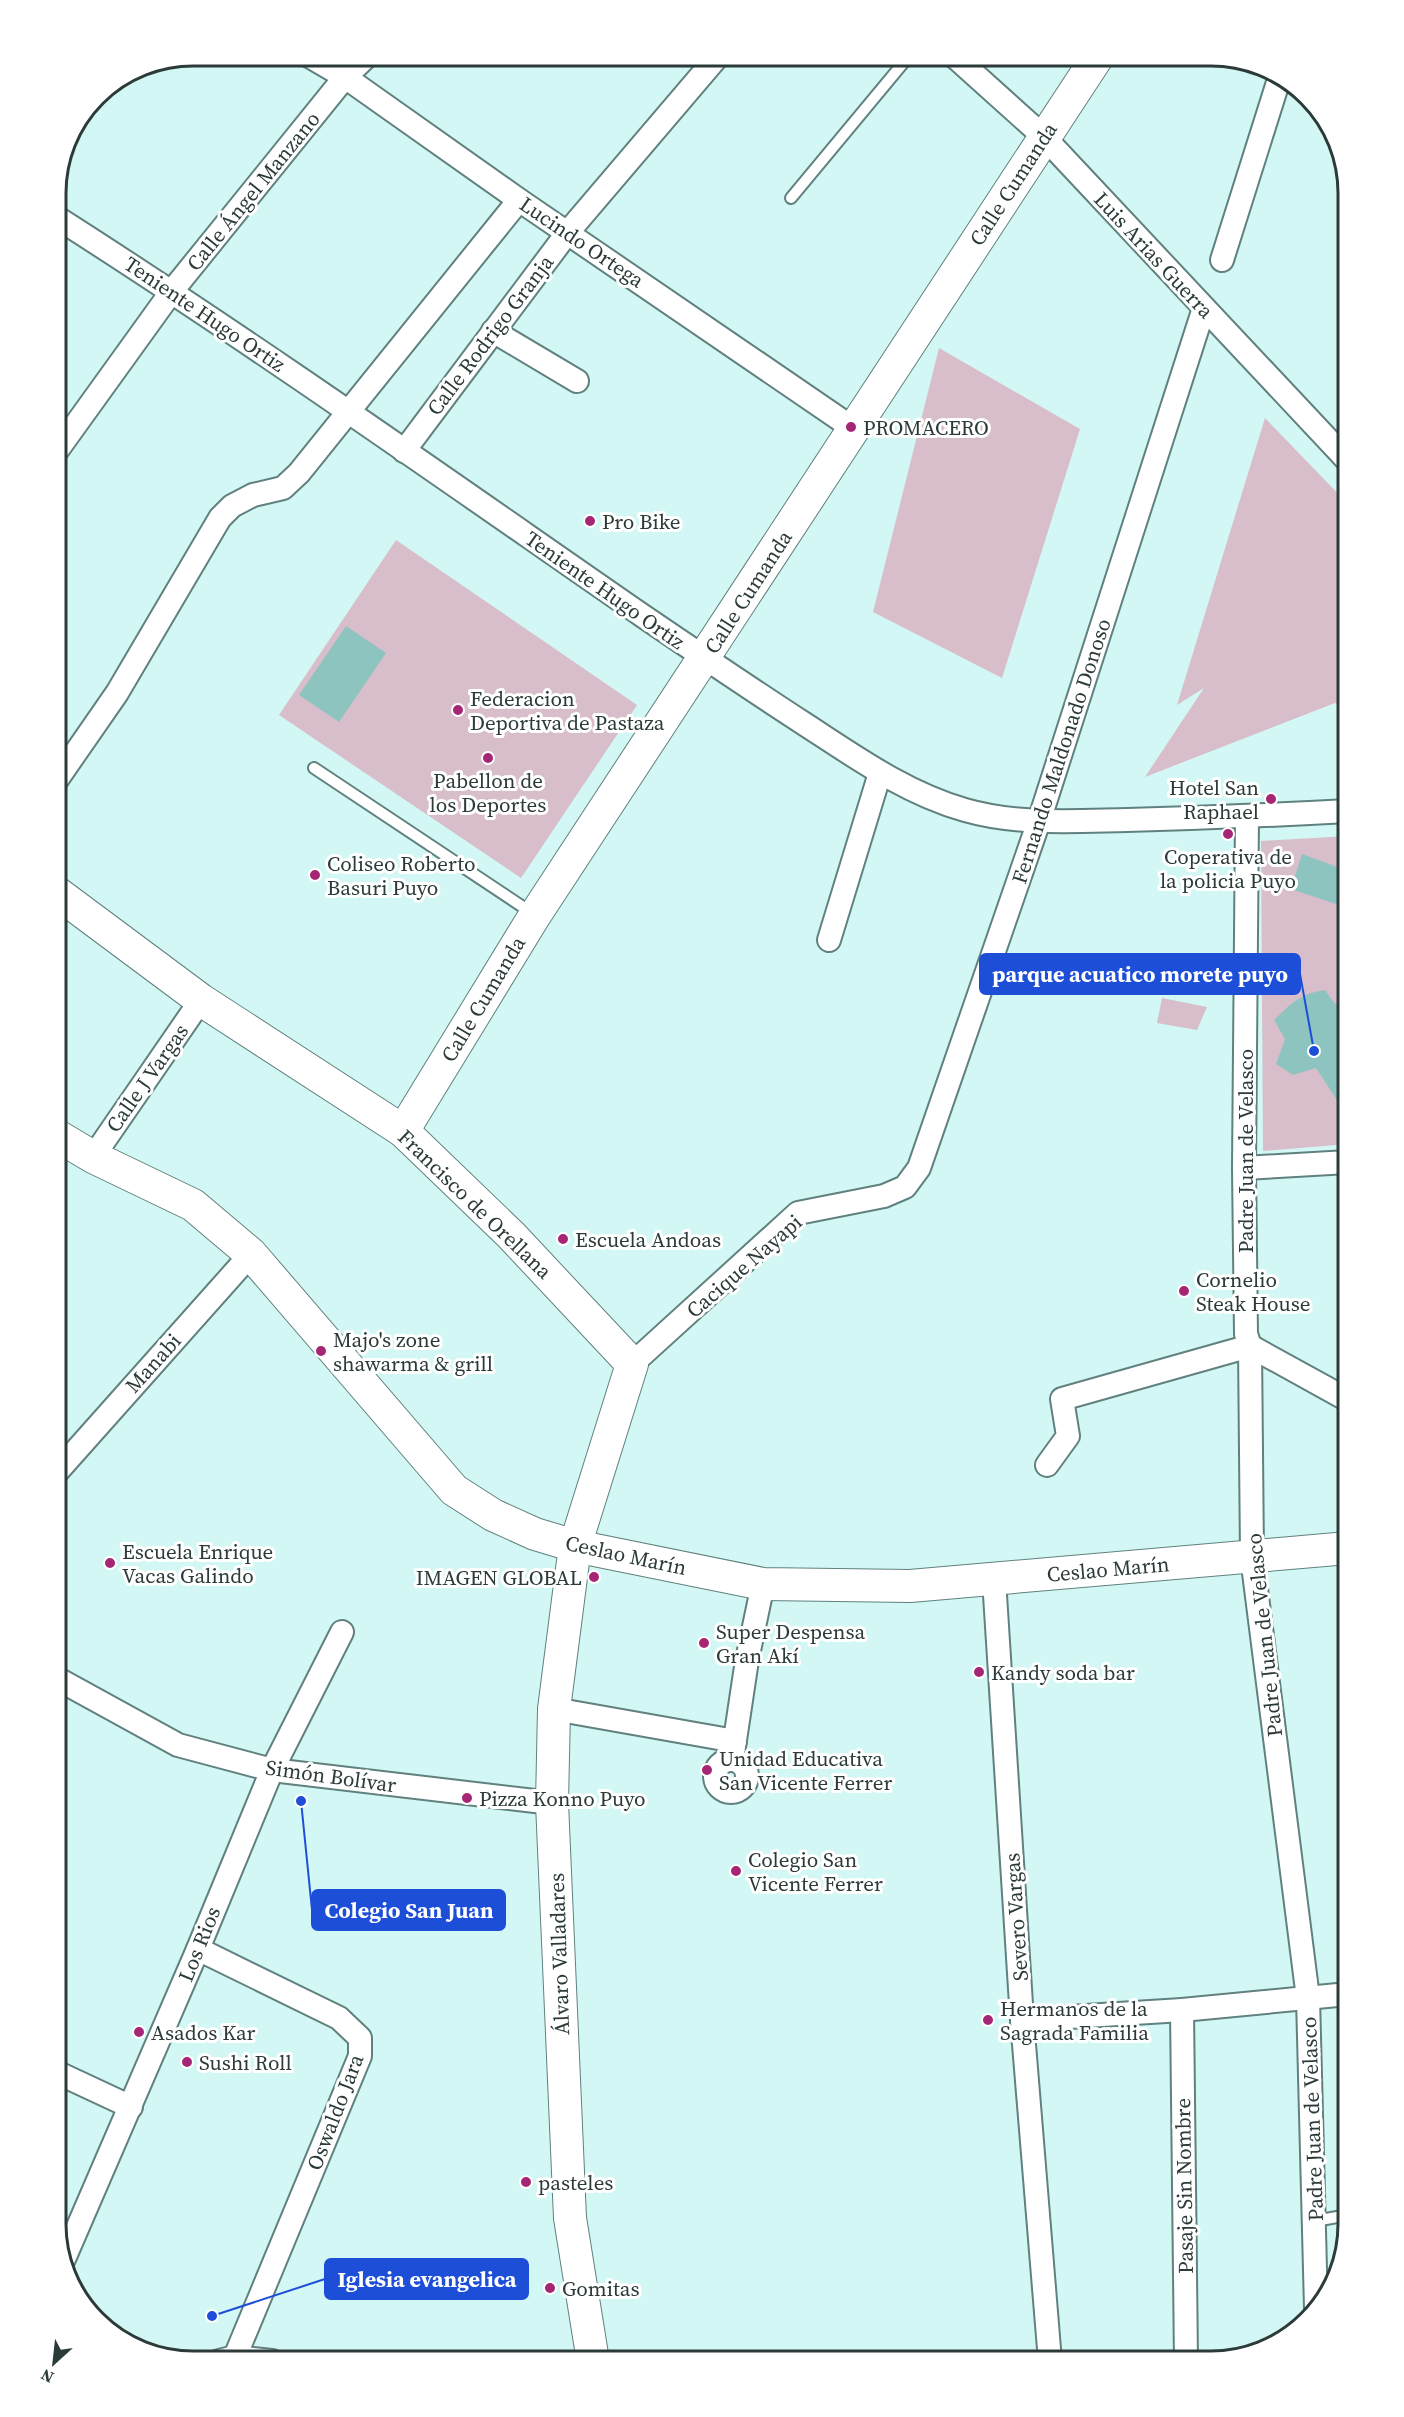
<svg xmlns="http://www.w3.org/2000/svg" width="1404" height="2417" font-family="'Source Serif 4',serif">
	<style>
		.green { fill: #d8beca }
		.water { fill: #8ec4c0 }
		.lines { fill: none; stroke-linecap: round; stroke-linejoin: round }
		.lane-casing { stroke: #60817f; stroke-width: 14 }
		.street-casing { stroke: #60817f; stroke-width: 26 }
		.secondary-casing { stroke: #60817f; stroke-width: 34 }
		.lane { stroke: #fff; stroke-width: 10 }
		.street { stroke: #fff; stroke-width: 22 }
		.secondary { stroke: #fff; stroke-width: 32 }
		.poi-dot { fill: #a62676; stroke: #fff; stroke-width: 2 }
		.labels { text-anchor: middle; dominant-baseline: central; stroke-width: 6; stroke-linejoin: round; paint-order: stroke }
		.street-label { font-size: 21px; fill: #2c3b3a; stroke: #fff }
		.poi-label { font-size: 21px; fill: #2c3b3a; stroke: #fff; text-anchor: start }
		.rim { fill: none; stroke: #2c3b3a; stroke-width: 3 }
		.leader { fill: none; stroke: #1d4ed8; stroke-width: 2 }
		.callout-dot { fill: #1d4ed8; stroke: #fff; stroke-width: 2 }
		.callout { fill: #1d4ed8; stroke: #1d4ed8; stroke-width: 2 }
		.callout-label { font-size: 22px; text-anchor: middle; font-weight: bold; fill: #fff }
	</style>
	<rect width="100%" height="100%" fill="#d3f7f4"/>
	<g class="green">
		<path d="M939,348L1080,429L1002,678L873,612Z"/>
		<path d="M1265,418L1348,504V709L1335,703L1145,777L1204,688L1177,705Z"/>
		<path d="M396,540L637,705L521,878L279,715Z"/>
		<path d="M1348,836V1144L1263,1151L1261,841Z"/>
		<path d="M1162,998L1207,1007L1197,1030L1157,1023Z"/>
	</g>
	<g class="water">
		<path d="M346,626L386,653L339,722L299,695Z"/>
		<path d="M1302,854L1348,871V908L1291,889Z"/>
		<path d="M1325,990L1335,1004L1345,1002L1348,1017V1117L1316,1068L1293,1075L1276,1064L1285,1039L1274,1020C1292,1003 1299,994 1325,990Z"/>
	</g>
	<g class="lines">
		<defs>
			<g id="lane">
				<path d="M791,198L909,56"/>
				<path d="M314,768L532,913"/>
				<path d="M1315,2221L1348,2215"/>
			</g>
			<g id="street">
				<path d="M309,56L345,77L519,200L854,429"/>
				<path d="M954,56L1044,137L1348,461"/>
				<path d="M56,217C255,344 448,481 643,616C696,652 749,688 803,723C854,756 905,793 965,810C1017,825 1073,821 1127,820C1201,818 1275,815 1348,811"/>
				<path d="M1222,260L1280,76"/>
				<path d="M493,331L577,381"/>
				<path d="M404,451L568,232L718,56"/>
				<path d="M56,452L172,291L345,77L367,56"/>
				<path d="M56,781L117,693L220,518L232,506L253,495L283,488L299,473L519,200"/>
				<path d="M1247,817L1244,1168L1246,1334L1250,1346L1252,1557L1308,1998L1316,2308"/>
				<path d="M829,940L880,773"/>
				<path d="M93,1157L201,1000"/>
				<path d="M1244,1168L1348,1162"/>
				<path d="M632,1364L798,1213L884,1196L905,1187L919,1168L1039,821L1204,308"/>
				<path d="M1047,1465L1068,1436L1062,1399L1250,1346L1348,1400"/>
				<path d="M56,1473L251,1254"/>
				<path d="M994,1579L1022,2020L1050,2361"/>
				<path d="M56,1678L178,1745L272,1770L552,1803"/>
				<path d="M554,1709L735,1741"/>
				<circle cx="731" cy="1776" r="16"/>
				<path d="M732,1760L747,1660L763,1584"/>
				<path d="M198,1949L339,2018L360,2038V2056L235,2357"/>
				<path d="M1182,2010L1186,2361"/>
				<path d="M1022,2020L1182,2010L1348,1994"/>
				<path d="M56,2072L131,2107"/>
				<path d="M64,2259L198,1949L272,1770L342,1632"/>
				<path d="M219,2361L235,2357L272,2361"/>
			</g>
			<g id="secondary">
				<path d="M56,892L201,1000L403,1131L511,1235L632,1364L575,1546L554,1709L552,1803L570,2218L593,2361"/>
				<path d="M403,1131L535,915L1098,56"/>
				<path d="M56,1135L93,1157L193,1205L251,1254L454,1490L493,1515L535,1534L575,1546L763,1584L910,1586L1348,1548"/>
			</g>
		</defs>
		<use href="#lane" class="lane-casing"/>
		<use href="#street" class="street-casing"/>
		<use href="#secondary" class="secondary-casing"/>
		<use href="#lane" class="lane"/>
		<use href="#street" class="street"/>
		<use href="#secondary" class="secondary"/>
	</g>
	<g class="poi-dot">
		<circle cx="851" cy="427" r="6"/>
		<circle cx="590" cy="521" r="6"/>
		<circle cx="458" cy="710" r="6"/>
		<circle cx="488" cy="758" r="6"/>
		<circle cx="1271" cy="799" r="6"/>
		<circle cx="1228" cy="834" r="6"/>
		<circle cx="315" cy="875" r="6"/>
		<circle cx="563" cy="1239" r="6"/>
		<circle cx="1184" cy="1291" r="6"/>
		<circle cx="321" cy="1351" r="6"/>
		<circle cx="110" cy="1563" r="6"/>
		<circle cx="594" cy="1577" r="6"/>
		<circle cx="704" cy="1643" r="6"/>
		<circle cx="979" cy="1672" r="6"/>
		<circle cx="707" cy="1770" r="6"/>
		<circle cx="467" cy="1798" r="6"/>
		<circle cx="736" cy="1871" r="6"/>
		<circle cx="988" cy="2020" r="6"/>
		<circle cx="139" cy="2032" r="6"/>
		<circle cx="187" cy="2062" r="6"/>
		<circle cx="526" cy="2182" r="6"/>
		<circle cx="550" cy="2288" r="6"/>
	</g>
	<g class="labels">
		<g class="street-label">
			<text transform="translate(1013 184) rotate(-57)">Calle Cumanda</text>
			<text transform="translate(253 191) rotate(-51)">Calle Ángel Manzano</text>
			<text transform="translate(582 242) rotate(34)">Lucindo Ortega</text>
			<text transform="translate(1154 255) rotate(47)">Luis Arias Guerra</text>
			<text transform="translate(205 314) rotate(34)">Teniente Hugo Ortiz</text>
			<text transform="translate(490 335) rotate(-53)">Calle Rodrigo Granja</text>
			<text transform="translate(605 590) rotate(35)">Teniente Hugo Ortiz</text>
			<text transform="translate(748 592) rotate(-57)">Calle Cumanda</text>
			<text transform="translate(1061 751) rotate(-72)">Fernando Maldonado Donoso</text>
			<text transform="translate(483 999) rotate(-59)">Calle Cumanda</text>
			<text transform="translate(147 1078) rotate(-55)">Calle J Vargas</text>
			<text transform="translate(1245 1151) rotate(-90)">Padre Juan de Velasco</text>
			<text transform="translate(475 1204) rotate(44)">Francisco de Orellana</text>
			<text transform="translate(744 1266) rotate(-41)">Cacique Nayapi</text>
			<text transform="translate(153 1363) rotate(-48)">Manabi</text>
			<text transform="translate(626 1555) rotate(12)">Ceslao Marín</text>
			<text transform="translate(1108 1569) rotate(-5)">Ceslao Marín</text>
			<text transform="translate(1264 1635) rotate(-96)">Padre Juan de Velasco</text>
			<text transform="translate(331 1776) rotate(8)">Simón Bolívar</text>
			<text transform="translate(1016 1917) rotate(-94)">Severo Vargas</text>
			<text transform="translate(199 1944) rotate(-68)">Los Rios</text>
			<text transform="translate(559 1954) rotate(-92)">Álvaro Valladares</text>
			<text transform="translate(335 2112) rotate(-69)">Oswaldo Jara</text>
			<text transform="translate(1312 2119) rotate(-92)">Padre Juan de Velasco</text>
			<text transform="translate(1184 2186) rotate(-91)">Pasaje Sin Nombre</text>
		</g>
		<g class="poi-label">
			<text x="863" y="427">PROMACERO</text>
			<text x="602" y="521">Pro Bike</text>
			<text x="470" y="698">Federacion<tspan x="470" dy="24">Deportiva de Pastaza</tspan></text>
			<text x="488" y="780" text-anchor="middle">Pabellon de<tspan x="488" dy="24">los Deportes</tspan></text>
			<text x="1259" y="787" text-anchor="end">Hotel San<tspan x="1259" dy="24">Raphael</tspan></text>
			<text x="1228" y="856" text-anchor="middle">Coperativa de<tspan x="1228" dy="24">la policia Puyo</tspan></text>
			<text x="327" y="863">Coliseo Roberto<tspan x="327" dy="24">Basuri Puyo</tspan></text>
			<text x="575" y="1239">Escuela Andoas</text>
			<text x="1196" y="1279">Cornelio<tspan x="1196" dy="24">Steak House</tspan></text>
			<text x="333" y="1339">Majo's zone<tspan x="333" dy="24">shawarma &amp; grill</tspan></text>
			<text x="122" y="1551">Escuela Enrique<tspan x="122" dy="24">Vacas Galindo</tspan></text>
			<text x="582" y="1577" text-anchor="end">IMAGEN GLOBAL</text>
			<text x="716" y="1631">Super Despensa<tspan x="716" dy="24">Gran Akí</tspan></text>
			<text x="991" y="1672">Kandy soda bar</text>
			<text x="719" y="1758">Unidad Educativa<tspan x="719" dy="24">San Vicente Ferrer</tspan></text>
			<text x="479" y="1798">Pizza Konno Puyo</text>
			<text x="748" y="1859">Colegio San<tspan x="748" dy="24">Vicente Ferrer</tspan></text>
			<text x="1000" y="2008">Hermanos de la<tspan x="1000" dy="24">Sagrada Familia</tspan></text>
			<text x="151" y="2032">Asados Kar</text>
			<text x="199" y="2062">Sushi Roll</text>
			<text x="538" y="2182">pasteles</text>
			<text x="562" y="2288">Gomitas</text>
		</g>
	</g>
	<path d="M0 0H1404V2417H0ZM193 66H1211A127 127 0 0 1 1338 193V2224A127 127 0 0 1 1211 2351H193A127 127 0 0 1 66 2224V193A127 127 0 0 1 193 66Z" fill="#fff" fill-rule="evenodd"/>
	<path class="rim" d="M193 66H1211A127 127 0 0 1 1338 193V2224A127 127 0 0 1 1211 2351H193A127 127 0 0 1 66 2224V193A127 127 0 0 1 193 66Z"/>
	<path class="leader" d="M1314 1051L1300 974M301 1801L312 1910M212 2316L325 2279"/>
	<g class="callout-dot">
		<circle cx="1314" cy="1051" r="6"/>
		<circle cx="301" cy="1801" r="6"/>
		<circle cx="212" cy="2316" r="6"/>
	</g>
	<g class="callout">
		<rect x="980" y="954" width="320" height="40" rx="6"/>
		<rect x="312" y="1890" width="193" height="40" rx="6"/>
		<rect x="325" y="2259" width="203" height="40" rx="6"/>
	</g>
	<g class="callout-label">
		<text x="1140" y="982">parque acuatico morete puyo</text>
		<text x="409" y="1918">Colegio San Juan</text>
		<text x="427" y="2287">Iglesia evangelica</text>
	</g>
	<g transform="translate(54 2363) rotate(207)" stroke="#ffffff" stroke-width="4.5" paint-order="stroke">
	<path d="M0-4.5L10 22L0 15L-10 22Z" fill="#2c3b3a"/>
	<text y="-9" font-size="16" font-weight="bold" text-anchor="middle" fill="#2c3b3a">N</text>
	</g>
</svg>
